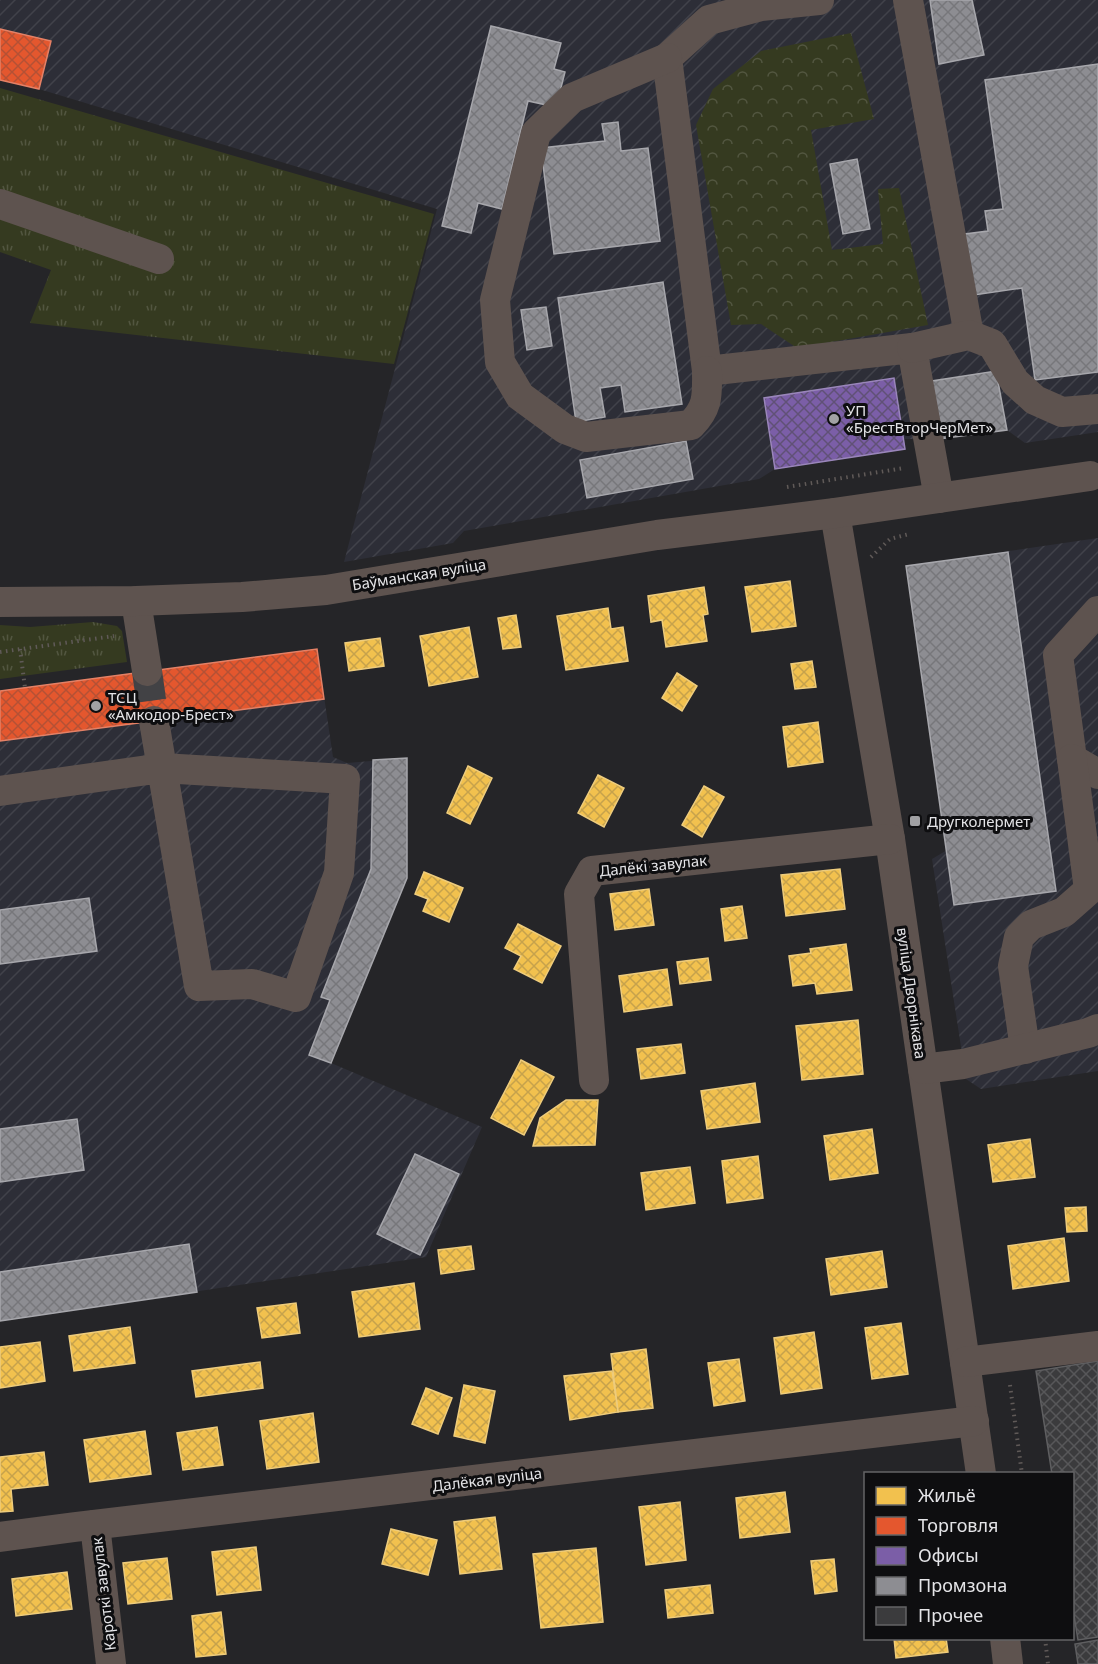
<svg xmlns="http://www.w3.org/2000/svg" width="1098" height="1664" font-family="'Noto Sans',sans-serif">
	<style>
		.industrial { fill: url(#industrial-furrows) }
		.grass { fill: url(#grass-tufts) }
		.park { fill: url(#park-crowns) }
		.homes { fill: url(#homes-cross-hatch); stroke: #eecc7c; stroke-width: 1.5 }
		.shops { fill: url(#shops-cross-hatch); stroke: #e48166; stroke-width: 1.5 }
		.offices { fill: url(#offices-cross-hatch); stroke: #9a86ba; stroke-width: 1.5 }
		.industry { fill: url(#industry-cross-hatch); stroke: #a7a7ac; stroke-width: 1.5 }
		.building { fill: url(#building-cross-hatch); stroke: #5f5f61; stroke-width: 1.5 }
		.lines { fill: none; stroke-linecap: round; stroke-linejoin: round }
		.minor-tunnel { stroke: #424245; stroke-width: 30; stroke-dasharray: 30 15; stroke-linecap: butt }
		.path { stroke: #605a58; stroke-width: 4; stroke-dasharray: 1.5 4.5; stroke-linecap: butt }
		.minor { stroke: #5e534f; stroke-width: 30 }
		.poi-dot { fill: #a1a1a4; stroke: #0e0e10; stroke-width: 2 }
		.labels { text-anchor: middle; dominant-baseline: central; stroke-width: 6; stroke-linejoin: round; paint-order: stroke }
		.poi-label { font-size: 15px; fill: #e4e4e7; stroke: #0e0e10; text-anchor: start }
		.street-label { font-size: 15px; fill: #e4e4e7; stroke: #0e0e10 }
	</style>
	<defs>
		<pattern id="industrial-furrows" width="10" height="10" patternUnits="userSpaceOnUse" patternTransform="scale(1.5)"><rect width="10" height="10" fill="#2d2e37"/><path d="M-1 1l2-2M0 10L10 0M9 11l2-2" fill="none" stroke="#41424a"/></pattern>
		<pattern id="grass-tufts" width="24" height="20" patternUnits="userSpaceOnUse" patternTransform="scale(1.5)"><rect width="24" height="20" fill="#353a20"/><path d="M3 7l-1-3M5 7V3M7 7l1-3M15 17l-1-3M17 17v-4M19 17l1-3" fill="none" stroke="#525640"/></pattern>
		<pattern id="park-crowns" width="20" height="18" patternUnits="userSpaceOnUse" patternTransform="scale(1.5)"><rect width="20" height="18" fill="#353a20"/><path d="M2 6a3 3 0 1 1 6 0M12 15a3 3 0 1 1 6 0" fill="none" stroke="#525640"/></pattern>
		<pattern id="homes-cross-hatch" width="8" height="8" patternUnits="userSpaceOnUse" patternTransform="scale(1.5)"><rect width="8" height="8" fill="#f2c14e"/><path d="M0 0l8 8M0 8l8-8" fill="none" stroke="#c6a24c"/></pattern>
		<pattern id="shops-cross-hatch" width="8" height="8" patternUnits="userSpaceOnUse" patternTransform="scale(1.5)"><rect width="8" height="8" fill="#e4572e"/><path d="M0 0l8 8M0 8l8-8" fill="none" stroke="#b45135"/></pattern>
		<pattern id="offices-cross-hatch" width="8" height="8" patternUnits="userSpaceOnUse" patternTransform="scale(1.5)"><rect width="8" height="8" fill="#7b5ea7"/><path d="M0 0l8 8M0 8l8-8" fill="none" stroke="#605176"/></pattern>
		<pattern id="industry-cross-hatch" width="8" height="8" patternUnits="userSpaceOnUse" patternTransform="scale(1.5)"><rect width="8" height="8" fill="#8d8d92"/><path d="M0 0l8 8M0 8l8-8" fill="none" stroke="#77777b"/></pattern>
		<pattern id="building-cross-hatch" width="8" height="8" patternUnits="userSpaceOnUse" patternTransform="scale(1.5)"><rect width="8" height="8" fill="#3b3b3d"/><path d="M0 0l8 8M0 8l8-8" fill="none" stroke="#575759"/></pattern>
	</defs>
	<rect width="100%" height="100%" fill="#252528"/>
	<g class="industrial">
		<path d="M0,0H1098V432L1025,443L1007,430L939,439H904L905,449L775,469L759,479L464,531L453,543L344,562L437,209L39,89L0,80Z"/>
		<path d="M1098,538V1071L981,1089L966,1079L932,859L947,850L906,566Z"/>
		<path d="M317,649L333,757L347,763L407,758V878L331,1063L482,1127L426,1257L0,1321V691Z"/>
	</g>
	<g class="grass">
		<path d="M0,88L434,214L394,364L30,323L51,270L0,252Z"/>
		<path d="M93,622L117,626L122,631L127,662L0,679V625L30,627Z"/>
	</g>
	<path class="park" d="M851,33L874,119L811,130L832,250L883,244L878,189L899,188L928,325L797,348L761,324L731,325L696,125L713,89L761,51Z"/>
	<g class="homes">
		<path d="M790,581L796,626L752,632L745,587Z"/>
		<path d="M704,587L708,614L703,615L707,641L666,647L662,620L651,622L648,596Z"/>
		<path d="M608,608L611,629L623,627L628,661L566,670L557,616Z"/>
		<path d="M516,615L521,647L503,649L498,618Z"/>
		<path d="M469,627L478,677L429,686L420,636Z"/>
		<path d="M380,638L384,666L349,671L345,643Z"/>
		<path d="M812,661L816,687L795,689L791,664Z"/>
		<path d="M677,673L697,686L682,711L662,698Z"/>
		<path d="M818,722L823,762L788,767L783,727Z"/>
		<path d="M468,766L492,778L470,824L447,813Z"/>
		<path d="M598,775L624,788L604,827L578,813Z"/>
		<path d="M704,786L724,797L702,837L682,825Z"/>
		<path d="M840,869L845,909L786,916L781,875Z"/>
		<path d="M424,872L463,888L449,922L423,911L428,899L415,894Z"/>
		<path d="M649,889L654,925L615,930L610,894Z"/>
		<path d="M742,906L747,938L725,941L721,909Z"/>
		<path d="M518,924L561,946L542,983L514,969L521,956L505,948Z"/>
		<path d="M846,944L852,990L817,994L815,983L793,986L789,956L811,953L810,949Z"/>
		<path d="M708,958L711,980L680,984L677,962Z"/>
		<path d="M667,969L672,1005L624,1012L619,976Z"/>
		<path d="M858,1020L863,1074L802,1080L796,1026Z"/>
		<path d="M681,1044L685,1073L641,1079L637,1049Z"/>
		<path d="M521,1060L554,1077L524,1135L491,1118Z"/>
		<path d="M755,1083L760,1122L707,1129L701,1091Z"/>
		<path d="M566,1100H598L595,1145L533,1146L540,1118Z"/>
		<path d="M872,1129L878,1173L830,1180L824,1136Z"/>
		<path d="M1030,1139L1035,1177L993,1182L988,1145Z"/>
		<path d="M758,1156L763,1198L727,1203L722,1161Z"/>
		<path d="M690,1167L695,1203L646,1210L641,1173Z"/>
		<path d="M1086,1207L1087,1231L1067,1232L1065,1208Z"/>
		<path d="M1064,1238L1069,1281L1013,1289L1008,1246Z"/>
		<path d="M471,1246L474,1269L441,1274L438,1250Z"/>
		<path d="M882,1251L887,1287L831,1295L826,1259Z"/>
		<path d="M414,1283L420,1329L359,1337L352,1292Z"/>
		<path d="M296,1303L300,1333L262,1338L257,1308Z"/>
		<path d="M901,1323L908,1374L872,1379L865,1328Z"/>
		<path d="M130,1327L135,1363L74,1371L69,1336Z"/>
		<path d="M814,1332L822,1388L781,1394L774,1338Z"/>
		<path d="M40,1342L45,1381L0,1388V1347Z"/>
		<path d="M646,1349L653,1408L618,1412L611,1354Z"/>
		<path d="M739,1359L745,1401L714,1406L708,1363Z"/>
		<path d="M260,1362L263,1388L196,1397L192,1371Z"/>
		<path d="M612,1371L618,1412L570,1420L564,1376Z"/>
		<path d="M464,1385L495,1391L485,1443L454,1436Z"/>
		<path d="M426,1388L452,1398L438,1434L412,1424Z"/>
		<path d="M313,1413L319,1462L267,1469L260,1421Z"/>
		<path d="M217,1427L223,1465L183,1470L177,1433Z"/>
		<path d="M145,1431L151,1474L90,1482L84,1440Z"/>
		<path d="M44,1452L48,1485L11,1489L13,1511L0,1512V1457Z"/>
		<path d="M785,1492L790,1532L740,1538L736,1498Z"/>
		<path d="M680,1502L686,1560L646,1565L639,1507Z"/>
		<path d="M495,1517L502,1569L460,1574L454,1522Z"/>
		<path d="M391,1529L437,1540L428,1575L382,1564Z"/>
		<path d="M256,1547L261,1590L217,1595L212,1552Z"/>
		<path d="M596,1548L603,1622L541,1628L533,1554Z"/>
		<path d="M167,1558L172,1599L128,1604L123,1563Z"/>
		<path d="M834,1559L837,1591L815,1594L811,1561Z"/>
		<path d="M67,1572L72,1609L16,1616L12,1579Z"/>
		<path d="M710,1585L713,1613L668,1618L665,1590Z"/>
		<path d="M221,1612L226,1654L196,1657L192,1616Z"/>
		<path d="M894,1638H946L948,1652L896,1658Z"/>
	</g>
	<g class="shops">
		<path d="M0,29L51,41L39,89L0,80Z"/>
		<path d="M317,649L324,699L0,741V691Z"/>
	</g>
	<path class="offices" d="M894,378L905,449L775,469L764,398Z"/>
	<g class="industry">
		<path d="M930,0H972L984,55L939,64Z"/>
		<path d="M491,26L561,43L554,69L565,72L556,107L528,101L502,209L478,203L471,233L442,226Z"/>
		<path d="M1098,64V372L1035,380L1022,288L974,295L965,234L988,231L985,211L1003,209L985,80Z"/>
		<path d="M618,122L621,151L648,148L660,241L554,254L541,148L605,141L602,124Z"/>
		<path d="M857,159L870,229L843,234L830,164Z"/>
		<path d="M663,282L682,404L625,412L621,385L600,388L605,417L576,422L558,298Z"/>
		<path d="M546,307L552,346L527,350L521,310Z"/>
		<path d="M996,371L1007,430L939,439L932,381Z"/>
		<path d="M686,441L693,479L587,498L580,460Z"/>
		<path d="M1008,552L1056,891L954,905L906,566Z"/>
		<path d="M407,758V878L331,1063L309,1055L330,1000L321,997L371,869L373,760Z"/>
		<path d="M89,898L97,951L0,964V910Z"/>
		<path d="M77,1119L84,1170L0,1182V1129Z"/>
		<path d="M415,1154L459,1174L420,1255L377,1234Z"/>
		<path d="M189,1244L197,1292L0,1321V1272Z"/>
	</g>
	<g class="building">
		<path d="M1098,1361V1637L1078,1640L1072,1603V1474H1052L1036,1371Z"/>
		<path d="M1098,1640V1664H1078L1075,1644Z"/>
	</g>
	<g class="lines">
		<path class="minor-tunnel" d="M147,671L154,721"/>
		<g class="path">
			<path d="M787,487L904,468"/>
			<path d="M871,557L890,539L909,534"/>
			<path d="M20,649L25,688"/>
			<path d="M0,652L114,636"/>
			<path d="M1010,1385L1022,1474"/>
			<path d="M1045,1638L1048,1664"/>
		</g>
		<g class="minor">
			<path d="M819,0L761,6L709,20L667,58L707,371L912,348L939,498"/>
			<path d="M908,0L969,335"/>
			<path d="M667,58L572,98L536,133L495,300L500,362L520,396L565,429L586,437L691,425C709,406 707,395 707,371"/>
			<path d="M0,204L159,259"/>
			<path d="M912,348L969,335L992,344L1015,382L1035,400L1062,412L1098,409"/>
			<path d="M835,513L890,839L981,1474"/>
			<path d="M136,601L147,671"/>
			<path d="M0,602L136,601L242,597L326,590L657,535L835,513L1090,476"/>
			<path d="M1098,611L1058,655L1072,759L1098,774"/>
			<path d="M0,791L162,768L345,779L339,873L296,997L252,984L199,986L154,721"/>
			<path d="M1025,1049L1013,966L1019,937L1031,925L1064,912L1089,890L1072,759"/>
			<path d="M923,1069L963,1064L1088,1033L1098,1029"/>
			<path d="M594,1080L579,894L592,871L890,839"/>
			<path d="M965,1362L1098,1346"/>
			<path d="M95,1525L111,1664"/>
			<path d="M0,1537L75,1527L974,1421"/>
			<path d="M1005,1638L1008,1664"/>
		</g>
	</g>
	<g class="poi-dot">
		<circle cx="834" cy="419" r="6"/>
		<circle cx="96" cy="706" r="6"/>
		<rect x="909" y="815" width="12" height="12" rx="3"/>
	</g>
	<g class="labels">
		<g class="poi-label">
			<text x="846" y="410">УП<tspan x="846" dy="17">«БрестВторЧерМет»</tspan></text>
			<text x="108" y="697">ТСЦ<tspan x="108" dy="17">«Амкодор-Брест»</tspan></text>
			<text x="927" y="821">Другколермет</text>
		</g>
		<g class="street-label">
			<text transform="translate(419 574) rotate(-9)">Баўманская вуліца</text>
			<text transform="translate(653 865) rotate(-6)">Далёкі завулак</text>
			<text transform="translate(912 993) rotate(82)">вуліца Дворнікава</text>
			<text transform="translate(487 1479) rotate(-7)">Далёкая вуліца</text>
			<text transform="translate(103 1594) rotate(-97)">Кароткі завулак</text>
		</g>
	</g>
	<rect x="864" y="1472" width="210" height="168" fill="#0e0e10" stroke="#646466" stroke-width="1.5"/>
	<rect x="876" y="1487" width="30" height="18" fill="#f2c14e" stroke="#646466" stroke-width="1.5"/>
	<text x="918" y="1502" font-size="18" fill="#e4e4e7">Жильё</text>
	<rect x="876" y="1517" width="30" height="18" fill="#e4572e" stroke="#646466" stroke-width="1.5"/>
	<text x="918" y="1532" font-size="18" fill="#e4e4e7">Торговля</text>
	<rect x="876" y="1547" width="30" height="18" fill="#7b5ea7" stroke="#646466" stroke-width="1.5"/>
	<text x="918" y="1562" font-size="18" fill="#e4e4e7">Офисы</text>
	<rect x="876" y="1577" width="30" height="18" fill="#8d8d92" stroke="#646466" stroke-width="1.5"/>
	<text x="918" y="1592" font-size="18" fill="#e4e4e7">Промзона</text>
	<rect x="876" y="1607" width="30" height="18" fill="#3b3b3d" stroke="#646466" stroke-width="1.5"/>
	<text x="918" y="1622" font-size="18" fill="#e4e4e7">Прочее</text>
</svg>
